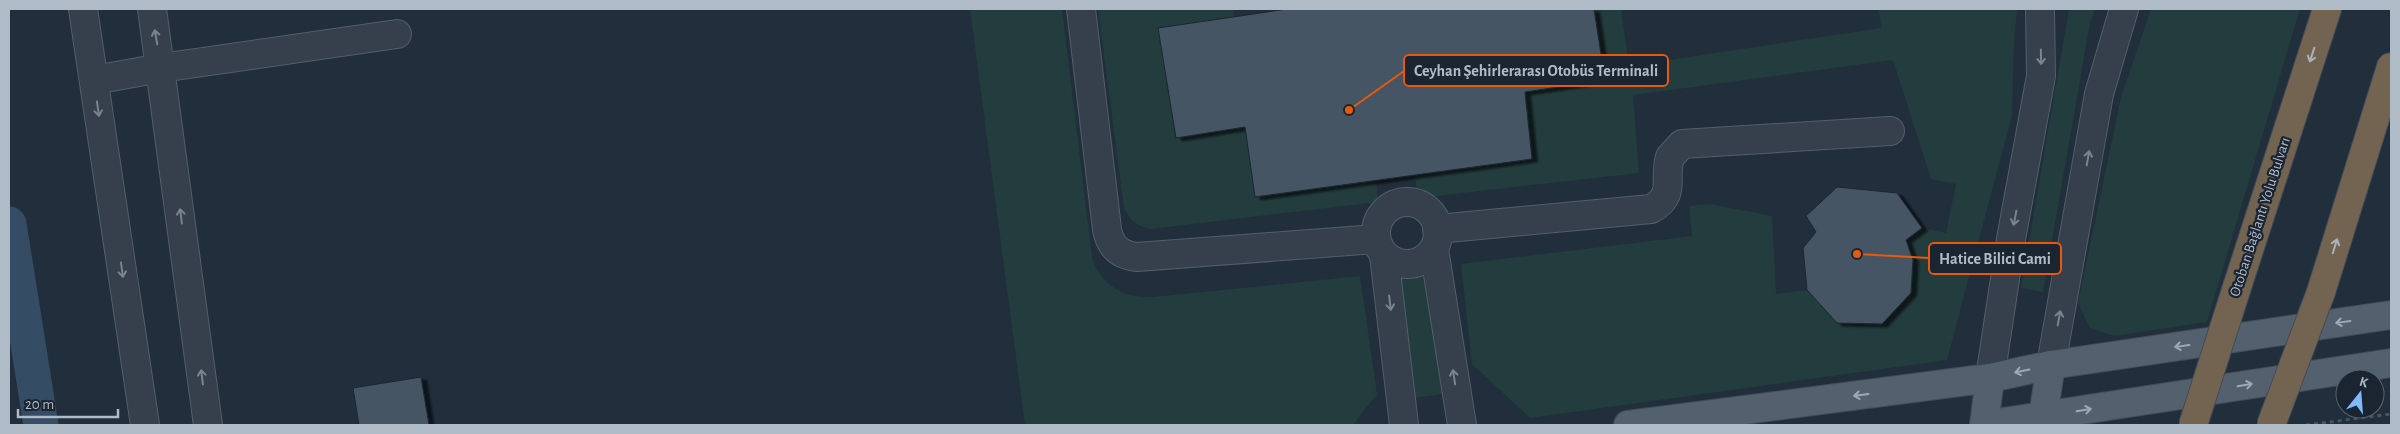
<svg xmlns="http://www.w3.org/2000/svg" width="2400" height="434" font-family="'Alegreya Sans',sans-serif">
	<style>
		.green { fill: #233c3d }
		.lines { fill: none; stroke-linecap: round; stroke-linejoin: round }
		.canal { stroke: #344c64; stroke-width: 35 }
		.building { fill: #445463; stroke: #1c2733; filter: url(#shadow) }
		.minor-casing { stroke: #535e6a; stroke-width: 30 }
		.major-casing { stroke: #414c58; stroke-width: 30 }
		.highway-casing { stroke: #404b57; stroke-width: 30 }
		.path { stroke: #41595a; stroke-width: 3; stroke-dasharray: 4 4; stroke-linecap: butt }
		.minor { stroke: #35404c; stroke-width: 28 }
		.major { stroke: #53606d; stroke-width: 28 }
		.highway { stroke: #736351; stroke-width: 28 }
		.highway-bridge-casing { stroke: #404b57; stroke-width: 30; stroke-linecap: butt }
		.highway-bridge { stroke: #736351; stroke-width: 28 }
		.oneway { stroke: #798490 }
		.oneway2 { stroke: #aab2bc }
		.oneway3 { stroke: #9da9b6 }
		.labels { text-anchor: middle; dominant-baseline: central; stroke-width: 4.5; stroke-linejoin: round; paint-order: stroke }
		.street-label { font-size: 15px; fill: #b0bbc8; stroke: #1a2531 }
		.leader { fill: none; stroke: #e8590c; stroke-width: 2 }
		.callout-dot { fill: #e8590c; stroke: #1a2531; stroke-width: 2 }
		.callout { fill: #1a2531; stroke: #e8590c; stroke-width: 2 }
		.callout-label { font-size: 16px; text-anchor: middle; font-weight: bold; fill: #b0bbc8 }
	</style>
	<defs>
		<filter id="shadow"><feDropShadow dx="5.5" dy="3" stdDeviation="1" flood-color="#0009"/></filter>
	</defs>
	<rect width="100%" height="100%" fill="#212f3c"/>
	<g class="green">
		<path d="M970,9H1062L1092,257C1101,286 1123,298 1153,297L1360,276L1377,394L1353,425H1025Z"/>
		<path d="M1098,9H1233L1234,17L1159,28L1176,138L1245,127L1255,197L1376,180L1378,202L1151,229C1137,227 1130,220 1124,208Z"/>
		<path d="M1594,9H1621L1629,66L1881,28L1879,9H2017L2014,42L2012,115L1947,360L1530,418L1472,364L1461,264L1692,236L1689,206L1710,204L1772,216L1776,294L1807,290L1837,323L1882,324L1911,293L1913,260L1906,240L1922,228L1946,233L1956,184L1931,179L1893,60L1633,95L1639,173L1418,198L1415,175L1525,92L1605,80Z"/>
		<path d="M2069,9H2095L2090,23L2043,292L2021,288Z"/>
		<path d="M2151,9H2300L2207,322L2114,336L2090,328L2078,303L2121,97Z"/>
		<path d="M1427,273L1443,394L1414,398L1398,276Z"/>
	</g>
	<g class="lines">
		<path class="canal" d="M9,224L41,425"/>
	</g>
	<g class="building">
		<path d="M1287,9H1594L1605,80L1525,92L1532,159L1255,197L1245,127L1176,138L1158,28Z"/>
		<path d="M1837,187L1897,193L1922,228L1906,240L1913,260L1911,293L1882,324L1837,323L1807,290L1803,248L1816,232L1806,216Z"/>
		<path d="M421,377L429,425H359L353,388Z"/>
	</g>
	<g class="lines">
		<defs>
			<g id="minor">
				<path d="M83,9L145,425"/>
				<path d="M152,9L208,425"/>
				<path d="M1081,9L1107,229C1110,246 1119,255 1137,257L1376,239"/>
				<path d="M94,80L161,68L397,34"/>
				<circle cx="1407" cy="233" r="31"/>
				<path d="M1437,229L1651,209C1677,195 1663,179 1670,157L1682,144L1890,131"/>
				<path d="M1434,249L1462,425"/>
				<path d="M1384,255L1404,425"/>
				<path d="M2051,365L2099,94L2124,9"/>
				<path d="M1990,378L2011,239L2041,76L2040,9"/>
			</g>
			<g id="major">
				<path d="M2043,416L2051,365"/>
				<path d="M1628,425L1990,378L2051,365L2391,315"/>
				<path d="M1984,425L2391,363"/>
				<path d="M1984,425L1990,378"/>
			</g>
			<g id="highway">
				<path d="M2238,284L2327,9"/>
				<path d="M2321,292L2391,67"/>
			</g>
		</defs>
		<use href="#minor" class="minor-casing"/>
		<use href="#major" class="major-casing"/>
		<use href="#highway" class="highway-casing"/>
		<path class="path" d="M2306,425L2391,414"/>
		<use href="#minor" class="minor"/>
		<use href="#major" class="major"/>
		<use href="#highway" class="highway"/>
		<defs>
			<g id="highway-bridge">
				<path d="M2193,425L2238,284"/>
				<path d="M2271,425L2321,292"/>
			</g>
		</defs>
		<use href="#highway-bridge" class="highway-bridge-casing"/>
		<use href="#highway-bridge" class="highway-bridge"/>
	</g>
	<defs><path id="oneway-shaft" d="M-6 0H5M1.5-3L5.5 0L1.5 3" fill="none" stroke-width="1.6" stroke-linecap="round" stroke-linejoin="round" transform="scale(1.25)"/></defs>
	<g class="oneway">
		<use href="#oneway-shaft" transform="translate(156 37) rotate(-100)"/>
		<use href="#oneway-shaft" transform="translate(2041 57) rotate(89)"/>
		<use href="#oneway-shaft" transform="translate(98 109) rotate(82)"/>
		<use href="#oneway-shaft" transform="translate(2088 158) rotate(-80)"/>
		<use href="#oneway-shaft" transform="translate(181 216) rotate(-97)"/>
		<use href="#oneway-shaft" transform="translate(2015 218) rotate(101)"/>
		<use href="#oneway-shaft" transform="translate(122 270) rotate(82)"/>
		<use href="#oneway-shaft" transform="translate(1390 303) rotate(83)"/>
		<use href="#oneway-shaft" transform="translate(2059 318) rotate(-80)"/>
		<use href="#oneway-shaft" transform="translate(202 377) rotate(-97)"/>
		<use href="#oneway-shaft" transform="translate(1454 377) rotate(-99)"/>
	</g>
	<g class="oneway2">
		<use href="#oneway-shaft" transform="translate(2312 55) rotate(108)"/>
		<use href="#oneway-shaft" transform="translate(2335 246) rotate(-73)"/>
	</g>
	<g class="oneway3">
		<use href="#oneway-shaft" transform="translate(2343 322) rotate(172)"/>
		<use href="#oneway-shaft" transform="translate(2182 346) rotate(172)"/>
		<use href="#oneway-shaft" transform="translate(2022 371) rotate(169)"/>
		<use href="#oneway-shaft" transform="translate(2245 385) rotate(-9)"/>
		<use href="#oneway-shaft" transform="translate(1861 395) rotate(173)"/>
		<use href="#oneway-shaft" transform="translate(2084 410) rotate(-9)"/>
	</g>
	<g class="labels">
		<g class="street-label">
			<text transform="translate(2260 217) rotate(-72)">Otoban Bağlantı Yolu Bulvarı</text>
		</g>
	</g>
	<path class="leader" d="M1349 110L1404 71M1857 254L1929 258"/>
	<g class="callout-dot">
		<circle cx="1349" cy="110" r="5"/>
		<circle cx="1857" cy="254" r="5"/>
	</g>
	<g class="callout">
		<rect x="1404" y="55" width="264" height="31" rx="5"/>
		<rect x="1929" y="243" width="132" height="31" rx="5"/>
	</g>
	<g class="callout-label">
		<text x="1536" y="76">Ceyhan Şehirlerarası Otobüs Terminali</text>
		<text x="1995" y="264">Hatice Bilici Cami</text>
	</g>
	<rect width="2400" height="434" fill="none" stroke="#b0bbc8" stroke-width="20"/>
	<g transform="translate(2360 394) rotate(17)"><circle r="24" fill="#1a2531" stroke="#56616d"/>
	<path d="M0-4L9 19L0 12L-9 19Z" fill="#7fbafe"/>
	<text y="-8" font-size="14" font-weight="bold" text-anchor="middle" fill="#b0bbc8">K</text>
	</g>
	<path d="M18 409v8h100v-8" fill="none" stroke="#b0bbc8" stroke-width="2.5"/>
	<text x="25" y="409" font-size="15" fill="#b0bbc8" stroke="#1a2531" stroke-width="4" paint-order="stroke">20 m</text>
</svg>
